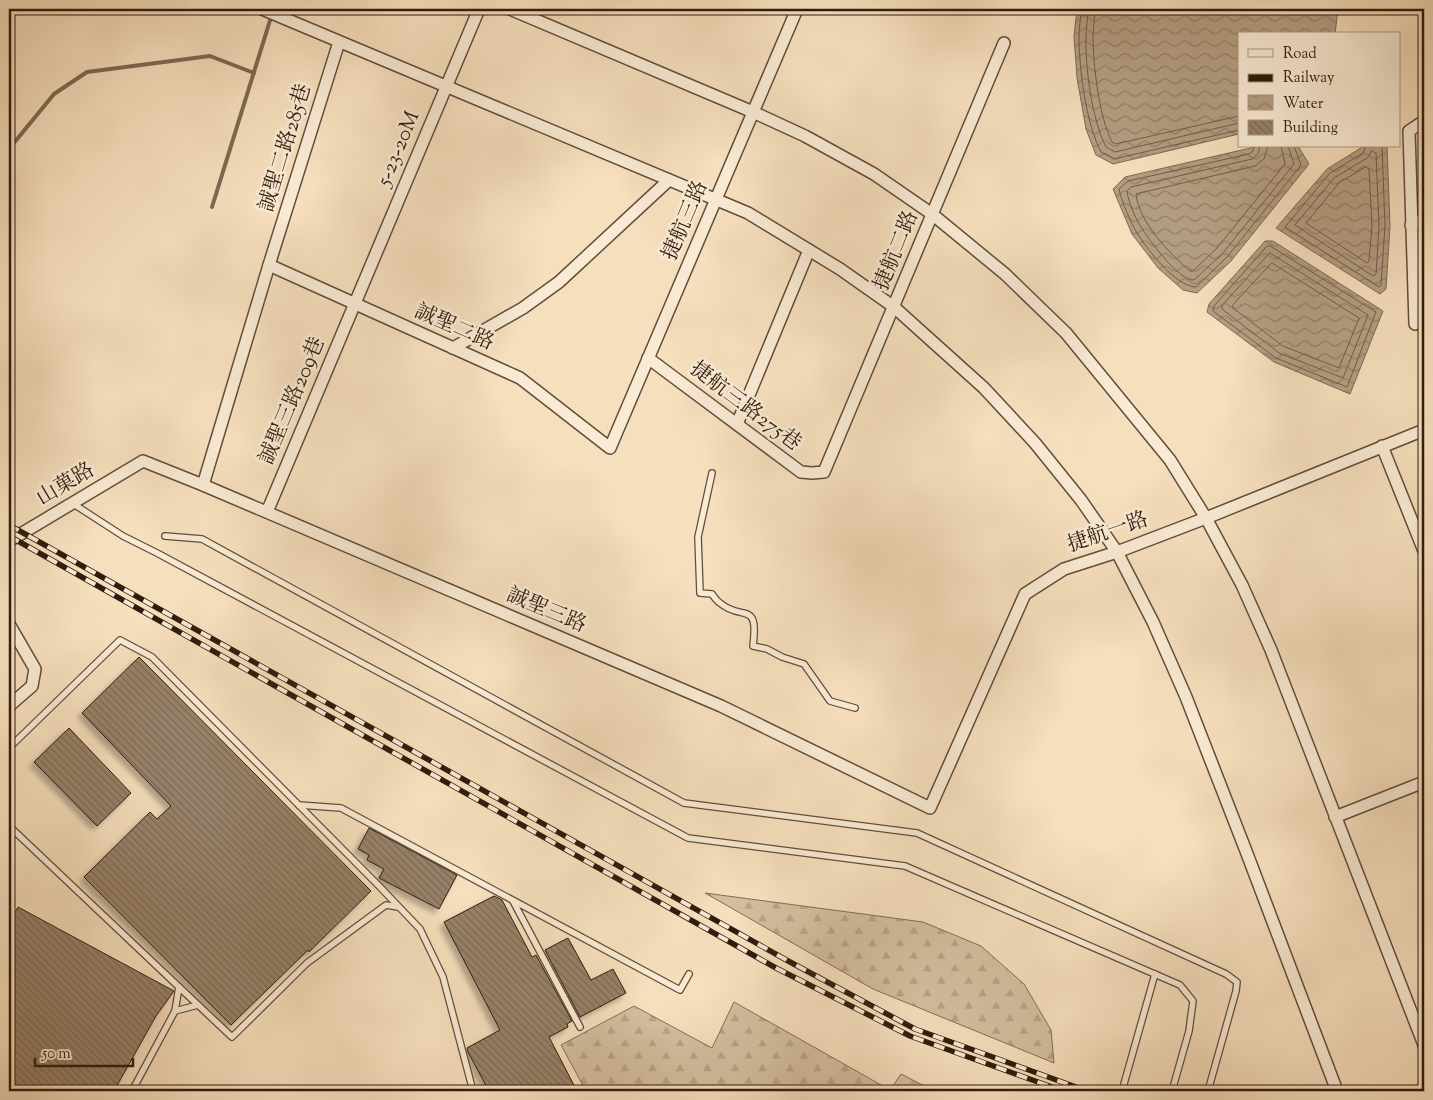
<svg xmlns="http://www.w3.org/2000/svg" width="1433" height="1100" font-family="'Sorts Mill Goudy','Noto Serif TC',serif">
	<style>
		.forest { fill: url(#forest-firs); stroke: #826d56 }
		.water { fill: url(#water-waves); stroke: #7f6953 }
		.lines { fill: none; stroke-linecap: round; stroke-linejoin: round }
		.shore { stroke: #725c47; stroke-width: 1 }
		.stream { stroke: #7f6953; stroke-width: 4 }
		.building { fill: url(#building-back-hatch); stroke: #301c0d; filter: url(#shadow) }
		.service-casing { stroke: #624d39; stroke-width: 8 }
		.minor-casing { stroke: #624d39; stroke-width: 14 }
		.service { stroke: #f9ead4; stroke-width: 5.5 }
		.minor { stroke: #f9ead4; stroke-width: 11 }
		.rail-casing { stroke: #301c0d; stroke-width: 5.5 }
		.rail { stroke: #f9ead4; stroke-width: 4; stroke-dasharray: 11; stroke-linecap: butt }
		.labels { text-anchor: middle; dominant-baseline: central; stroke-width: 5; stroke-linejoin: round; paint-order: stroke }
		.street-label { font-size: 21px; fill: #301c0d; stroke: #f9ead4 }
	</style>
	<defs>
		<pattern id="forest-firs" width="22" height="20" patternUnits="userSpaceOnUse" patternTransform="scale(1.25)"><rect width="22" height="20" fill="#d4be9f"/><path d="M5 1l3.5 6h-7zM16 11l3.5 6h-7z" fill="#b6a388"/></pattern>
		<pattern id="water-waves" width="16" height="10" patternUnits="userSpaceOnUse" patternTransform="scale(1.25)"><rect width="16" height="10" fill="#b39d81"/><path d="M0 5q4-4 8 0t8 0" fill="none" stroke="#927f68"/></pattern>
		<pattern id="building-back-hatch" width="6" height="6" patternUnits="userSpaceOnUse" patternTransform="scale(1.25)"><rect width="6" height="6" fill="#978169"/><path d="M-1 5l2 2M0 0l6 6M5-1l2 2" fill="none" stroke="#7c6955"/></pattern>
		<filter id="shadow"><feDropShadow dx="-4.5" dy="4.5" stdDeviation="2.5" flood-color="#0004"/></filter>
	</defs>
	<rect width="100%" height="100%" fill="#f6dfbd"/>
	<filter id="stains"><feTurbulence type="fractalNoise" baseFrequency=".004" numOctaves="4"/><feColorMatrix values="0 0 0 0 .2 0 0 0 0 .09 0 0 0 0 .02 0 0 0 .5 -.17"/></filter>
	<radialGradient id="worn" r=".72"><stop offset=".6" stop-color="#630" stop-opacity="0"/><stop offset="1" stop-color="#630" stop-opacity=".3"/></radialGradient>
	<g class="forest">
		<path d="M705,893L923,922L981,946L1024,984L1051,1030L1054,1063L873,989Z"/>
		<path d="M734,1002L890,1090L901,1074L934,1091H586L561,1045L634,1006L712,1048Z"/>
	</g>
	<g class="water">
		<path d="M1077,9H1338L1335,34H1239V134L1113,164L1096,155L1086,129L1077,78L1074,36Z"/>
		<path d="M1259,146H1298L1309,164L1231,261L1197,293L1183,290L1158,268L1132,234L1113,189L1125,177Z"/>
		<path d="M1364,146H1387L1390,226L1386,289L1380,294L1276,228L1327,169Z"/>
		<path d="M1265,241H1273L1383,311L1350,394L1274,362L1207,312L1209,304Z"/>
	</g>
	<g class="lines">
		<g class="shore">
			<path d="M1081,9C1081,18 1079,27 1079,36C1079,69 1086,123 1101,152L1114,159L1239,130"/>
			<path d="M1088,9C1088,18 1086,27 1086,36C1085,67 1092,120 1106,147L1115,152L1239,123"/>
			<path d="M1095,9C1095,18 1093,27 1093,36C1093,64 1099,117 1112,142L1116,144L1239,116"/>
			<path d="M1254,146L1253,151L1249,154L1128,181L1119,189C1121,200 1131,223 1137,233C1147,249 1176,287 1196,287L1227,257L1301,165L1294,146"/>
			<path d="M1260,146L1258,154L1252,159L1131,187L1127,191C1128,202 1136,220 1143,230C1151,242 1179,281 1194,280L1223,253L1294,164L1288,146"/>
			<path d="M1268,146L1264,159L1255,166L1136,194C1139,222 1169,253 1190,271H1193L1217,248L1285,164L1281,146"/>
			<path d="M1366,146L1363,153L1330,173L1285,227L1379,287L1381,285L1385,226L1382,146"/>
			<path d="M1372,151L1376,153L1379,226L1376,274L1373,276L1295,225L1334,178L1367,158Z"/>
			<path d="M1366,167L1369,169L1372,226L1369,261L1367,263L1306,223L1339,183Z"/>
			<path d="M1270,246L1376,312L1347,387L1276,358L1213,311L1214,306L1266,247Z"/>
			<path d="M1270,253L1368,315L1343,378L1279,353L1222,309V306Z"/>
			<path d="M1272,263L1359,318L1339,368L1283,346L1233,308V305Z"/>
		</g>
		<g class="stream">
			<path d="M9,149L54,94L87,72L210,56L254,73"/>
			<path d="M212,207L272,14"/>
		</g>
	</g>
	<g class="building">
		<path d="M139,657L371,891L309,952L308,950L231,1025L84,877L150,812L157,819L171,806L82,713Z"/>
		<path d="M69,728L131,793L97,826L34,762Z"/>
		<path d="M369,828L457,875L439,909L379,878L384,869L367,860L369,855L358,849Z"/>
		<path d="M494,896L502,900L532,957L536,955L572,1021L567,1024L568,1027L549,1037L577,1091H489L468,1052L467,1048L500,1030L444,922Z"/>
		<path d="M18,907L174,991L156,1016L114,1091H9V924Z"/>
		<path d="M568,938L591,980L613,969L626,993L580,1017L545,950Z"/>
	</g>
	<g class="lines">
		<defs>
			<g id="service">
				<path d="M712,473L698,537L700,593L712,594C714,597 717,601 720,603C742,622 759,599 753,646L767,649L782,657L804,664L830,701L855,708"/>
				<path d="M72,503L123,536L157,553L688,838L905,866L1180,985L1193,1001L1189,1031L1172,1091"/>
				<path d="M165,536L202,539L684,803L917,833L1226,974L1237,982L1236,991L1208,1091"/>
				<path d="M9,748L120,640L152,657L380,887L420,929L443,977L473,1091"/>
				<path d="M299,805L341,808L680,990L689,974"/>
				<path d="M9,826L198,1005"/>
				<path d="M513,901L580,1027"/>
				<path d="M175,1011L179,987"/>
				<path d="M132,1091L175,1011L198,1005L232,1037L307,963L386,905L398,907"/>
				<path d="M1122,1091L1155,974"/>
			</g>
			<g id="minor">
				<path d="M262,9L748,213L840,269L894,307L984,388L1035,443L1081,500L1117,552L1153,622L1186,697L1246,851L1337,1091"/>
				<path d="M510,9L753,112L805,136L874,174L932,214L1005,274L1066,333L1170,460L1206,518L1242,585L1271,650L1424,1045"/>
				<path d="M1424,121L1409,131L1415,324L1424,320"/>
				<path d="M1411,225L1424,220"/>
				<path d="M269,265L520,378L610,448L797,9"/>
				<path d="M453,348L523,308L559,282L669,180"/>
				<path d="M648,358L801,472L812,473L824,472L1004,43"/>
				<path d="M737,424L809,250"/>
				<path d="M1382,446L1424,551"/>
				<path d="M203,485L269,265L339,42"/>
				<path d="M267,512L479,9"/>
				<path d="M9,541L143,461L203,485L721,706L930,808L1025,594L1064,569L1117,552L1206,518L1424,430"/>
				<path d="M9,624L35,669L32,686L9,706"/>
				<path d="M1335,817L1424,782"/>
				<path d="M1420,1091L1424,1089"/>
			</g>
		</defs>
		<use href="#service" class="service-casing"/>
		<use href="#minor" class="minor-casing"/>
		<use href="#service" class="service"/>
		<use href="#minor" class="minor"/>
		<defs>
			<g id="rail">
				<path d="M9,525L790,962L915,1029L1087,1091"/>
				<path d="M9,536L776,968L910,1036L1063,1091"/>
			</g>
		</defs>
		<use href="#rail" class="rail-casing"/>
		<use href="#rail" class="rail"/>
	</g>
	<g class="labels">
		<g class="street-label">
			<text transform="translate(286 148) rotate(-73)">誠聖二路285巷</text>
			<text transform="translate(399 149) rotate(-67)">5-23-20M</text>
			<text transform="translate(686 221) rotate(-67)">捷航三路</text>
			<text transform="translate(897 251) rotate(-68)">捷航二路</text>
			<text transform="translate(454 328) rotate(24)">誠聖二路</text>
			<text transform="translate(293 401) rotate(-67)">誠聖三路209巷</text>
			<text transform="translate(745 407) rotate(37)">捷航三路275巷</text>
			<text transform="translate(66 485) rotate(-31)">山菓路</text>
			<text transform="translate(1108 533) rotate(-19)">捷航一路</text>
			<text transform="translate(546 611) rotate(23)">誠聖三路</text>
		</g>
	</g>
	<rect width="1433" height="1100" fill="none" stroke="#f6dfbd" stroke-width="30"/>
	<rect x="10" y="10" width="1413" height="1080" fill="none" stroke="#301c0d" stroke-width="2.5"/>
	<rect x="15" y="15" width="1403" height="1070" fill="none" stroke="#301c0d"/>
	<rect x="1238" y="32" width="162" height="115" fill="#f9ead4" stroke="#a99884"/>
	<rect x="1248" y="49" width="25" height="8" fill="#f9ead4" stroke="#a99884"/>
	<text x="1283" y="58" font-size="15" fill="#301c0d">Road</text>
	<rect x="1248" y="74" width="25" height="8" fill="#301c0d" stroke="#a99884"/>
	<text x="1283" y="82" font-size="15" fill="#301c0d">Railway</text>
	<rect x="1248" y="95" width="25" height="15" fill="url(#water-waves)" stroke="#a99884"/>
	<text x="1283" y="108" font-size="15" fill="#301c0d">Water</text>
	<rect x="1248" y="120" width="25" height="15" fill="url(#building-back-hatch)" stroke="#a99884"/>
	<text x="1283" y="132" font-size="15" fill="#301c0d">Building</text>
	<path d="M35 1058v8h98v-8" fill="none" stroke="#301c0d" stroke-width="2.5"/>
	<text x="42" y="1058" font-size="15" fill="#301c0d" stroke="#f9ead4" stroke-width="4" paint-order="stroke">50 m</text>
	<rect width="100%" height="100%" filter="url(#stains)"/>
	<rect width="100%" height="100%" fill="url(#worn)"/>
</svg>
